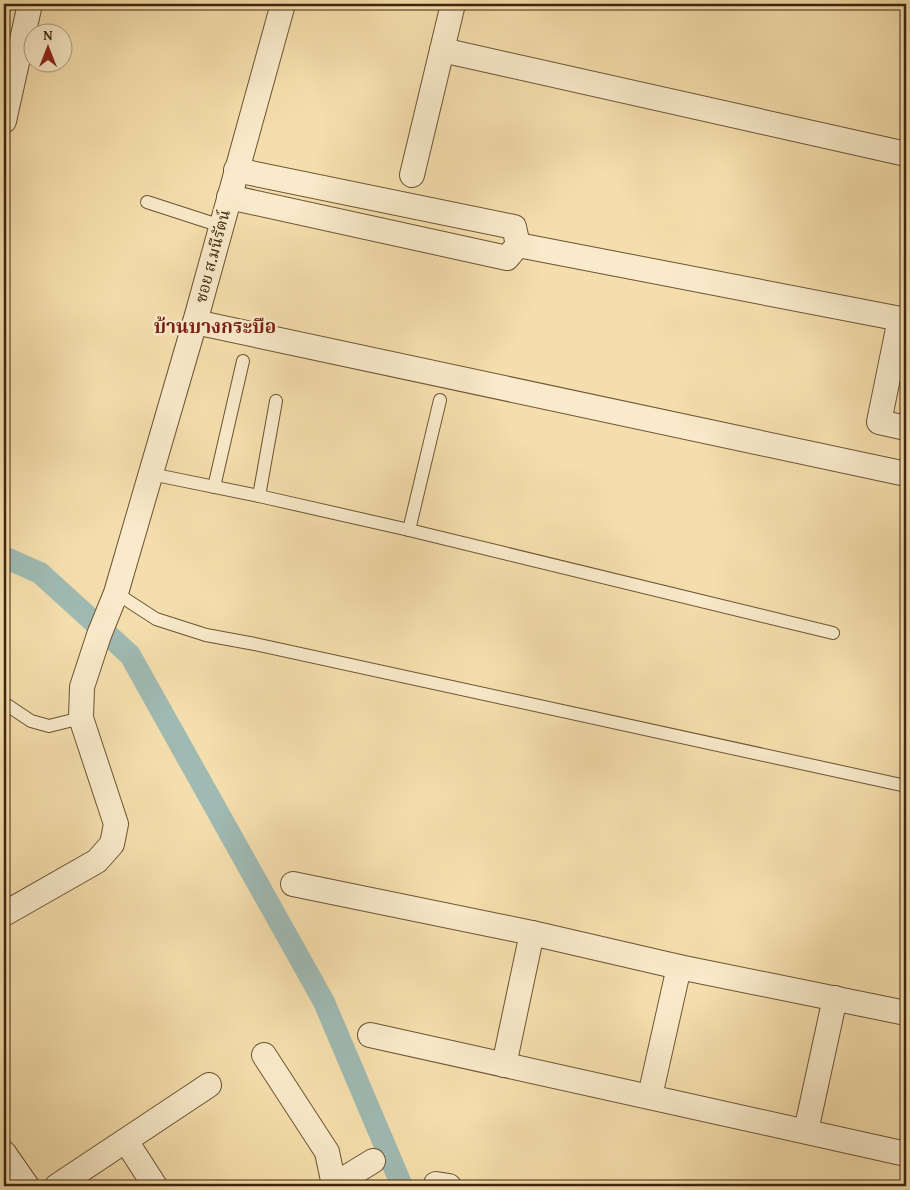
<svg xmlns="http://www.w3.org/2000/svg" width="910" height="1190" font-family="'Gentium Book Plus','Noto Serif Thai',serif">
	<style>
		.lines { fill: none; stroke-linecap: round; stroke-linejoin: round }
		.canal { stroke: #9fbab3; stroke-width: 22 }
		.lane-casing { stroke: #6c5333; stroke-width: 14 }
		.street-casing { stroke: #6c5333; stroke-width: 26 }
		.lane { stroke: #f8eaca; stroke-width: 12 }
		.street { stroke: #f8eaca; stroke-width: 24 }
		.labels { text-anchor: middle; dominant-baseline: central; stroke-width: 5; stroke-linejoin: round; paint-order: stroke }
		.street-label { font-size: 16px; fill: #3e250a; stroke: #f8eaca }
		.quarter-label { font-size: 19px; font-weight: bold; fill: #7a1f14; stroke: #f8eaca }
	</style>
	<rect width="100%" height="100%" fill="#f5dead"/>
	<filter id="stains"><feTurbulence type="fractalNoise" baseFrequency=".004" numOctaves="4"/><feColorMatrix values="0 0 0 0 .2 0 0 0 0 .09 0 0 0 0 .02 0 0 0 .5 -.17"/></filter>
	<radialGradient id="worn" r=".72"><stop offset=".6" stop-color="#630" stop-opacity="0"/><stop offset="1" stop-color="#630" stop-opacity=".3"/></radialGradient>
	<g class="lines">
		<path class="canal" d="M4,557L40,573L130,655L324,1002L402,1186"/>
		<defs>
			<g id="lane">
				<path d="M147,202L221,226"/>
				<path d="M151,474L259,496L409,530L440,400"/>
				<path d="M214,487L243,361"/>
				<path d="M259,496L276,401"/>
				<path d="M409,530L833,633"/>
				<path d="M116,593L156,619L206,635L255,644L906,786"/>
				<path d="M4,703L31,721L49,726L81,718"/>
			</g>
			<g id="street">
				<path d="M442,50L906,154"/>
				<path d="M4,121L30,4"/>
				<path d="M412,175L453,4"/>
				<path d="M229,197L507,258L518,245L514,227L236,170"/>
				<path d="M518,245L906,320"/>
				<path d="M900,319L879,422L906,428"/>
				<path d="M195,322L906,474"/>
				<path d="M293,884L532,933L679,967L906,1013"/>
				<path d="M4,914L97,861L112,844L116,824L81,718L82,687L99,635L116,593L195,322L283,4"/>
				<path d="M370,1035L906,1154"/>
				<path d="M264,1055L327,1152L334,1185"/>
				<path d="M504,1065L532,933"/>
				<path d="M650,1096L679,967"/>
				<path d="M806,1131L835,998"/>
				<path d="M126,1141L155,1186"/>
				<path d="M4,1153L27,1186"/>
				<path d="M436,1184L449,1186"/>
				<path d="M57,1186L209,1085"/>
				<path d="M332,1186L373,1161"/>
			</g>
		</defs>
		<use href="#lane" class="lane-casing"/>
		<use href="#street" class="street-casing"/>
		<use href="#lane" class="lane"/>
		<use href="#street" class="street"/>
	</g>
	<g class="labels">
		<g class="street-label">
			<text transform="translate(212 256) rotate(-75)">ซอย ส.มนีรัตน์</text>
		</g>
		<g class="quarter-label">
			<text x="215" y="326">บ้านบางกระบือ</text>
		</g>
	</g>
	<rect width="910" height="1190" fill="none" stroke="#f5dead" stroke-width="20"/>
	<rect x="5" y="5" width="900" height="1180" fill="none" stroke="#3e250a" stroke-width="2.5"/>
	<rect x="10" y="10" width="890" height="1170" fill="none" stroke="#3e250a"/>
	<g transform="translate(48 48)"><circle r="24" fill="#f8eaca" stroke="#ae9b7d"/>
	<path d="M0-4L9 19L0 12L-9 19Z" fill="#8f2418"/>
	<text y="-8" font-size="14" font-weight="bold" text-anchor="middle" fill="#3e250a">N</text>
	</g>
	<rect width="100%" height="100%" filter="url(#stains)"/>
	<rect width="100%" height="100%" fill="url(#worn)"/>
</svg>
